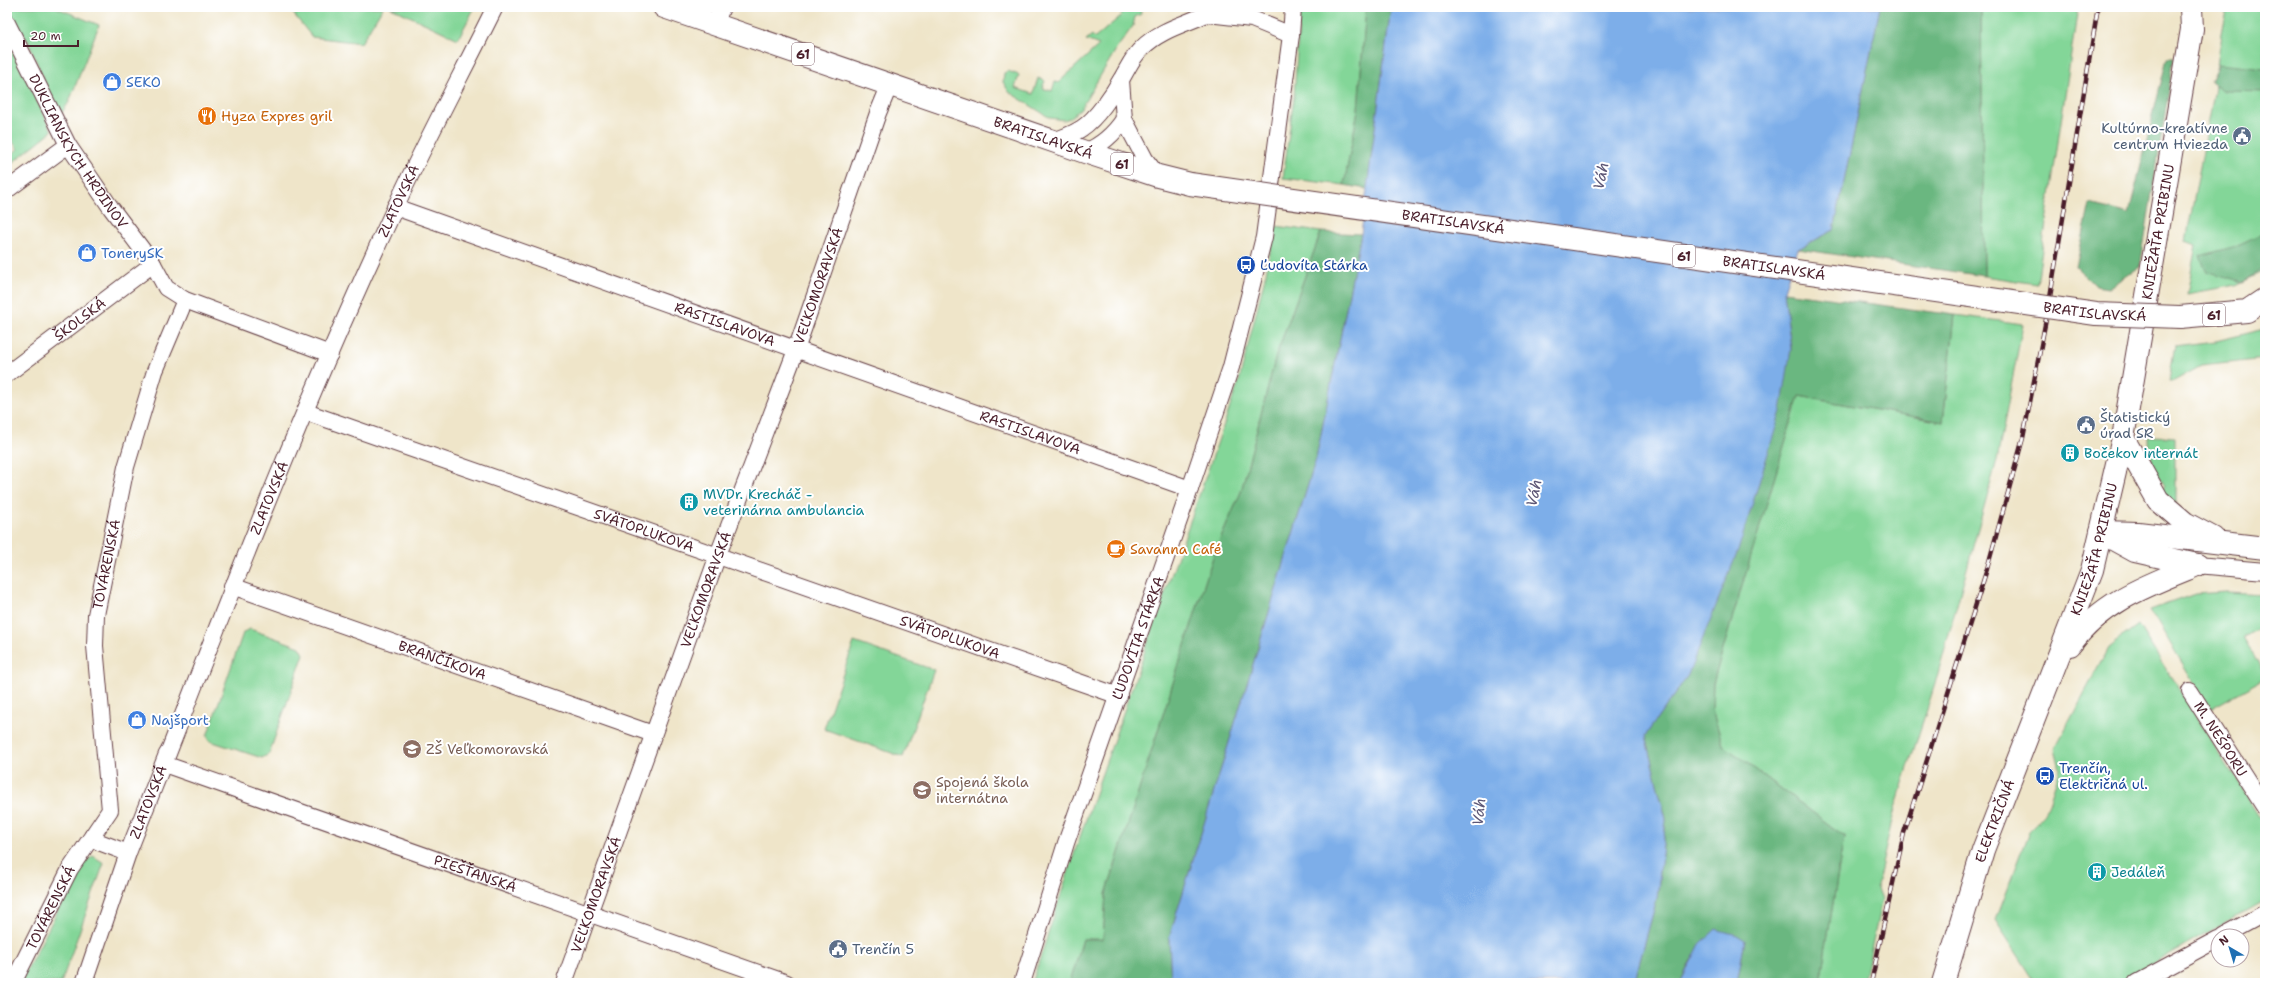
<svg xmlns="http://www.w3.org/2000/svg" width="2272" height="990" font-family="'Shantell Sans',sans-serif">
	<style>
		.green { fill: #83d698; stroke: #667a62 }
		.forest { fill: #6ab780; stroke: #5a6b56 }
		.water { fill: #7daee9; stroke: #64668a }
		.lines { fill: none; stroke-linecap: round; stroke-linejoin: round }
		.minor-casing { stroke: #633d43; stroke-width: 18 }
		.secondary-casing { stroke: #633d43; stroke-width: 24 }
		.primary-casing { stroke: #633d43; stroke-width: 24 }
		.minor { stroke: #fff; stroke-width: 16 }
		.secondary { stroke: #fff; stroke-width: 22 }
		.primary { stroke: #fff; stroke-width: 22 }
		.rail-casing { stroke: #4a1f2b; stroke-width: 4.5 }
		.rail { stroke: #fff; stroke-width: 3; stroke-dasharray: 9; stroke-linecap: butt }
		.primary-bridge-casing { stroke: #633d43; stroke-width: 24; stroke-linecap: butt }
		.primary-bridge { stroke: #fff; stroke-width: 22 }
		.labels { text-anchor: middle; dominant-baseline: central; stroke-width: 4; stroke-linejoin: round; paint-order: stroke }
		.shield { fill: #fff; stroke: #80626b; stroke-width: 1 }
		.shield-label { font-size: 13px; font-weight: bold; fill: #4a1f2b }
		.shop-label { font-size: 14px; fill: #366cbe; stroke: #fff; text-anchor: start }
		.food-label { font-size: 14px; fill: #c56008; stroke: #fff; text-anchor: start }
		.service-label { font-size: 14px; fill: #4e5e75; stroke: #fff; text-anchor: start }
		.street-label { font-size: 14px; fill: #4a1f2b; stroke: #fff }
		.transit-label { font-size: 14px; fill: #164399; stroke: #fff; text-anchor: start }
		.culture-label { font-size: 14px; fill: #0d838f; stroke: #fff; text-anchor: start }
		.education-label { font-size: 14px; fill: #785e54; stroke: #fff; text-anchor: start }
		.water-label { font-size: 15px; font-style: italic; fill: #5e5877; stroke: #fff }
	</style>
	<rect width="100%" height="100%" fill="#fff"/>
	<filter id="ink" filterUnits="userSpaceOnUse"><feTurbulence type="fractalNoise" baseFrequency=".025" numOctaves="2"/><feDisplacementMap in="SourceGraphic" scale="8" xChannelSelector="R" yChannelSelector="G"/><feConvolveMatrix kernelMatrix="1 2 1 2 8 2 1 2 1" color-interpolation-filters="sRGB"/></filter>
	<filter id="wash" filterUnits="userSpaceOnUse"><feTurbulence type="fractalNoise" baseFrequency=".012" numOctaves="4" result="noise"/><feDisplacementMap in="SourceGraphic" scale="16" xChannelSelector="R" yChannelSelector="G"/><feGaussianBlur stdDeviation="0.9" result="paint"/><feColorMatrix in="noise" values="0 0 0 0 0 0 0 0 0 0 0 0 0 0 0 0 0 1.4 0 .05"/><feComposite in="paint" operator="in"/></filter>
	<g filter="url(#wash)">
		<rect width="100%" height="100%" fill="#efe5c9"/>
		<g class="green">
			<path d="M7,7H55L99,25L69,102L59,117L28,41L7,14Z"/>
			<path d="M288,7H383L361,43L312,37Z"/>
			<path d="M390,7H475L458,39Z"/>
			<path d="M1125,7H1140L1141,14L1135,17L1133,26L1117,48L1081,108L1070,118L1064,120L1050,118L1009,92L1003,82L1004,73L1008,71L1019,75L1015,88L1033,94L1038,78L1045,81L1042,88L1052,91L1055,82L1058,83L1099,45L1086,40L1092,35L1095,38L1122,15L1120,11Z"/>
			<path d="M1300,7H1366L1358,110L1344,185L1283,178L1294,97Z"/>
			<path d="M1981,7H2078L2037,284L1984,276Z"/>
			<path d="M2227,7H2265V271L2236,285L2187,294L2196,245L2186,241L2214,93L2221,33Z"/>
			<path d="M9,44L52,131L7,167V157L18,149L7,134V46Z"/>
			<path d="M1275,226L1321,232L1276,356L1241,492L1214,554L1106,894L1103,940L1083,939L1070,983H1032L1076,848L1239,381L1266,273Z"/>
			<path d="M1955,315L2023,324L1997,460L1935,684L1895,808L1877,886L1882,899L1864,983H1820L1844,836L1723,745L1712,710L1713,683L1799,396L1943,422Z"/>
			<path d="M2265,329V359L2201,366L2174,381H2169L2175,346L2216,341Z"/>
			<path d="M2149,436L2175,437V508L2159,490L2164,486C2153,469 2149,456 2149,436Z"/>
			<path d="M2227,592L2265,594V624L2243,638L2265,675V678L2210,709L2150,610L2195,594Z"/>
			<path d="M2138,625L2265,825V900L2119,983H2036L1995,920L2029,831L2045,815L2060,769L2055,748L2109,647Z"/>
			<path d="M250,629L300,647L304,654L269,754L262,758L210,741L207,736L243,633Z"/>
			<path d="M854,642L934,670L903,757L824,729Z"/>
			<path d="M93,856L104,863L61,983H20L82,864Z"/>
		</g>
		<g class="forest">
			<path d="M1366,7H1391L1367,189L1344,185L1358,110Z"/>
			<path d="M1880,7H1981L1984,276L1798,249L1834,230Z"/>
			<path d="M2167,58H2174L2140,267L2109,288L2095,286L2076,267L2090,204L2129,214Z"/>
			<path d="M2218,64L2265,69V92L2224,91L2210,81Z"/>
			<path d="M1321,232L1361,234L1316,459L1169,938L1171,983H1070L1083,939H1103L1106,894L1214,554L1241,492L1276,356Z"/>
			<path d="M2265,233V268L2243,282L2206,271L2200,256L2240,245Z"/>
			<path d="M1784,292L1955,315L1943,422L1799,396L1713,683L1712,710L1723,745L1844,836L1820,983H1737L1745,940L1691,960L1680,983H1634L1657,898L1666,819L1645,736L1688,675L1791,349Z"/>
		</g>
		<g class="water">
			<path d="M1391,7H1880L1834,230L1798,249L1784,291L1791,349L1781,411L1738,551L1688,675L1645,736L1666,819L1657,898L1634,983H1171L1169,938L1316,459L1361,234Z"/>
			<path d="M1716,929L1737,935L1745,940L1737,983H1680L1700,944Z"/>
		</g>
	</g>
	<g filter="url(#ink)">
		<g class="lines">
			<defs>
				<g id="minor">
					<path d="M1208,14L1252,19L1291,35"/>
					<path id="s1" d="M7,23L68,145L111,208L153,264L166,288L185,300L330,354"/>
					<path d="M715,25L722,7"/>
					<path d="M1121,80L1124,119L1145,159L1158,176"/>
					<path d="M1054,141C1063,137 1074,134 1082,128C1096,119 1113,94 1122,78C1128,68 1133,56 1142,48C1164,26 1194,23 1220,7"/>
					<path d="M1085,152C1102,145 1114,134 1124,119"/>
					<path d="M7,190L68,145"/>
					<path id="s2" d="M395,207L1190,489"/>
					<path id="s3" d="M7,374L153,264"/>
					<path id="s4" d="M306,412L1119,696"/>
					<path d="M2197,565L2265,571"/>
					<path id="s5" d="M232,586L653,734"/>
					<path id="s6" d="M2190,691L2265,808"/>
					<path id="s7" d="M164,764C236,577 310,390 395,208C426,140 462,74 495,7"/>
					<path id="s8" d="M164,764L787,983"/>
					<path d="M93,835L99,842L128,853"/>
					<path d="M2223,936L2265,913"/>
					<path id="s9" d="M13,983L70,869L110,810L95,646L96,615L126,467L155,371L185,300"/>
					<path id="s10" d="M84,983L128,853L167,754"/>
					<path id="s11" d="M564,983L718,555L796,350L878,113L890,84"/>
					<path id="s12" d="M1022,983L1066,843L1190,489L1231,367L1264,237L1291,35L1293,7"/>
					<path d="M2136,983L2218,939"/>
				</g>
				<g id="secondary">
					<path d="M2123,438L2158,500L2185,523L2213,538"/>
					<path d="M2101,532L2138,533L2265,548"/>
					<path d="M2104,534L2135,551L2197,565"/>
					<path d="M2070,645C2102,601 2148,585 2197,565"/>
					<path id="s13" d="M1943,983L1983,850L2092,570L2123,438L2192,29L2191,7"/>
				</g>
				<g id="primary">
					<path id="s14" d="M664,7L1085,152L1158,176L1190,184"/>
					<path d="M2180,317L2247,311L2265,299"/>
				</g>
			</defs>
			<use href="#minor" class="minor-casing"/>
			<use href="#secondary" class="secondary-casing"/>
			<use href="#primary" class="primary-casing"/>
			<use href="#minor" class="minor"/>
			<use href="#secondary" class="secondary"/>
			<use href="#primary" class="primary"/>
			<defs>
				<path id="rail" d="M1871,983L1904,833L1987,569L2023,438L2048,309L2098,7"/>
			</defs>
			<use href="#rail" class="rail-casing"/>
			<use href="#rail" class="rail"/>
			<defs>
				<g id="primary-bridge">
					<path id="s15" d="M1190,184L2096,314L2180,317"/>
				</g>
			</defs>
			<use href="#primary-bridge" class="primary-bridge-casing"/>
			<use href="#primary-bridge" class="primary-bridge"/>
		</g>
	</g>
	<defs>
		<symbol id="shop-disc" viewBox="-11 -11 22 22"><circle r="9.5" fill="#3f7fe0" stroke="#fff"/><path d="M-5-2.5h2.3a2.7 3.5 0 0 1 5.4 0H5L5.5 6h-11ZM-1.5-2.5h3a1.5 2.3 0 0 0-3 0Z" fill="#fff"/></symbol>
		<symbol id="restaurant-disc" viewBox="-11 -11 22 22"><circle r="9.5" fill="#e8710a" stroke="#fff"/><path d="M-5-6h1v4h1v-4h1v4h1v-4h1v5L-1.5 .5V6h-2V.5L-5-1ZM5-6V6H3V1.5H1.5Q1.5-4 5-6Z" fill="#fff"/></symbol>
		<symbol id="civic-disc" viewBox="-11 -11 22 22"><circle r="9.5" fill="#5c6f8a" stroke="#fff"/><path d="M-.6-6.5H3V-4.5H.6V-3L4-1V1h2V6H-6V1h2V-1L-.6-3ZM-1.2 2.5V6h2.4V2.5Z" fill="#fff"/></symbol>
		<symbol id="bus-disc" viewBox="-11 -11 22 22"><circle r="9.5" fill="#1a4fb4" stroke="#fff"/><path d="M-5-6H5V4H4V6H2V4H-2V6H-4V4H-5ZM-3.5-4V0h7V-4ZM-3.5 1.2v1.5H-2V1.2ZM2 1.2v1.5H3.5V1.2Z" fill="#fff"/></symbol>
		<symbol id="building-disc" viewBox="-11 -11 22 22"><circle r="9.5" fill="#0f9aa8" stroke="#fff"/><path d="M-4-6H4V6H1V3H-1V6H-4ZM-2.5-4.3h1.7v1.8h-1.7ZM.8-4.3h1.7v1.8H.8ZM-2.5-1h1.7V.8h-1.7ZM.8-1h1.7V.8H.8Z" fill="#fff"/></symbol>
		<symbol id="cafe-disc" viewBox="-11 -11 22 22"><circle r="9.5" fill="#e8710a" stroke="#fff"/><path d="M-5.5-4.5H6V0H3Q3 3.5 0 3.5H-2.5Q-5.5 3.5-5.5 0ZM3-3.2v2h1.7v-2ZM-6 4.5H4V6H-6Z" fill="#fff"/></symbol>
		<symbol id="school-disc" viewBox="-11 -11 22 22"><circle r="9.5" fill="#8d6e63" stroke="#fff"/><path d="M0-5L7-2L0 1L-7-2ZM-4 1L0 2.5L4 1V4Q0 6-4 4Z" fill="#fff"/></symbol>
	</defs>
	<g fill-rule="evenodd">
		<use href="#shop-disc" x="101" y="71" width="22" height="22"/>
		<use href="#restaurant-disc" x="196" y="105" width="22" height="22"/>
		<use href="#civic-disc" x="2231" y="125" width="22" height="22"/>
		<use href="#shop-disc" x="76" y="242" width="22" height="22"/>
		<use href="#bus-disc" x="1235" y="254" width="22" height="22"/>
		<use href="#civic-disc" x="2075" y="414" width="22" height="22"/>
		<use href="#building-disc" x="2059" y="442" width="22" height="22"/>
		<use href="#building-disc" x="678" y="491" width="22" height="22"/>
		<use href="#cafe-disc" x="1105" y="538" width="22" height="22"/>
		<use href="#shop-disc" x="126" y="709" width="22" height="22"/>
		<use href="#school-disc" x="401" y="738" width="22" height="22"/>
		<use href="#bus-disc" x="2034" y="765" width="22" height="22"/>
		<use href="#school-disc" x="911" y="779" width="22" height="22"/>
		<use href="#building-disc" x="2086" y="861" width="22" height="22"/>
		<use href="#civic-disc" x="827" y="938" width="22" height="22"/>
	</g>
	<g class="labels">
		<g class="shield">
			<rect x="792" y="43" width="22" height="22" rx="3"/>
			<rect x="1111" y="153" width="22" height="22" rx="3"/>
			<rect x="1673" y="245" width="22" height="22" rx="3"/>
			<rect x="2203" y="304" width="22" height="22" rx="3"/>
		</g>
		<g class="shield-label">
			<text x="803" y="54">61</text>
			<text x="1122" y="164">61</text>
			<text x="1684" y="256">61</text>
			<text x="2214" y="315">61</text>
		</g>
		<g class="shop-label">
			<text x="126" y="82">SEKO</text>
			<text x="101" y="253">TonerySK</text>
			<text x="151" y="720">Najšport</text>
		</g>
		<g class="food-label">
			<text x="221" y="116">Hyza Expres gril</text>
			<text x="1130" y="549">Savanna Café</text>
		</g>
		<g class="service-label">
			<text x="2228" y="128" text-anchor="end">Kultúrno-kreatívne<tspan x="2228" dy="16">centrum Hviezda</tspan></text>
			<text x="2100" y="417">Štatistický<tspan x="2100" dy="16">úrad SR</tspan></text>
			<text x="852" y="949">Trenčín 5</text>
		</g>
		<g class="street-label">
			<text stroke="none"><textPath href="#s14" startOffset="401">BRATISLAVSKÁ</textPath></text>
			<text stroke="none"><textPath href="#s1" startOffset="147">DUKLIANSKYCH HRDINOV</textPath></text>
			<text stroke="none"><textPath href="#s7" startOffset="610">ZLATOVSKÁ</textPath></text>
			<text stroke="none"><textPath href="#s15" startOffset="266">BRATISLAVSKÁ</textPath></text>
			<text stroke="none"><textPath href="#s13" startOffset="784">KNIEŽAŤA PRIBINU</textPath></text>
			<text stroke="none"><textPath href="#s15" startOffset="590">BRATISLAVSKÁ</textPath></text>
			<text stroke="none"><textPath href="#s11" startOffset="742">VEĽKOMORAVSKÁ</textPath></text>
			<text stroke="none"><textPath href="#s15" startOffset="914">BRATISLAVSKÁ</textPath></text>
			<text stroke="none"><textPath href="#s3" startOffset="91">ŠKOLSKÁ</textPath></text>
			<text stroke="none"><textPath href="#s2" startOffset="350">RASTISLAVOVA</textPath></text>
			<text stroke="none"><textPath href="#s2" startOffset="674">RASTISLAVOVA</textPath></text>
			<text stroke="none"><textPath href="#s7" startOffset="286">ZLATOVSKÁ</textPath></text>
			<text stroke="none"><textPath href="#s4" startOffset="358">SVÄTOPLUKOVA</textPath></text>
			<text stroke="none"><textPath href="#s13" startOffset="460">KNIEŽAŤA PRIBINU</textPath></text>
			<text stroke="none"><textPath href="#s9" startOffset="446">TOVÁRENSKÁ</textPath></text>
			<text stroke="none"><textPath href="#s11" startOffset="418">VEĽKOMORAVSKÁ</textPath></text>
			<text stroke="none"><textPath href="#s4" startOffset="682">SVÄTOPLUKOVA</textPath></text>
			<text stroke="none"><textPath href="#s12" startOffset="364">ĽUDOVÍTA STÁRKA</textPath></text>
			<text stroke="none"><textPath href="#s5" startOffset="223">BRANČÍKOVA</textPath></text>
			<text stroke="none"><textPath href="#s6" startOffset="57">M. NEŠPORU</textPath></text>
			<text stroke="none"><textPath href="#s10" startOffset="192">ZLATOVSKÁ</textPath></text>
			<text stroke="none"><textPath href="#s13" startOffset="170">ELEKTRIČNÁ</textPath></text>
			<text stroke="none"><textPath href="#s8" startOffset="330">PIEŠŤANSKÁ</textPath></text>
			<text stroke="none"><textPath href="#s11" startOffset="94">VEĽKOMORAVSKÁ</textPath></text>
			<text stroke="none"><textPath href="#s9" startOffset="84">TOVÁRENSKÁ</textPath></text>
		</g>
		<g class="transit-label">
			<text x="1260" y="265">Ľudovíta Stárka</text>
			<text x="2059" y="768">Trenčín,<tspan x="2059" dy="16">Električná ul.</tspan></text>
		</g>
		<g class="culture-label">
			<text x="2084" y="453">Bočekov internát</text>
			<text x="703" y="494">MVDr. Krecháč -<tspan x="703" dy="16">veterinárna ambulancia</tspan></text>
			<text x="2111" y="872">Jedáleň</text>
		</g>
		<g class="education-label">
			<text x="426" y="749">ZŠ Veľkomoravská</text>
			<text x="936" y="782">Spojená škola<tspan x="936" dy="16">internátna</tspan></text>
		</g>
		<g class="water-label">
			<text transform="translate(1601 176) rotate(-78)">Váh</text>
			<text transform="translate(1534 493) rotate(-78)">Váh</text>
			<text transform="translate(1479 812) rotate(-84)">Váh</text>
		</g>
	</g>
	<rect width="2272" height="990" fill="none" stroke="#fff" stroke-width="24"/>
	<g transform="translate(2230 948) rotate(322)"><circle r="19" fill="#ffffff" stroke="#b7a5aa"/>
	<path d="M0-3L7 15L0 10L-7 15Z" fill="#1f6fb2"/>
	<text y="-6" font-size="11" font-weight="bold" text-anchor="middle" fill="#4a1f2b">N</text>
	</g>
	<path d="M24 40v6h54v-6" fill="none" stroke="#4a1f2b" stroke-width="2"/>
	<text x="30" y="40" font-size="12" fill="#4a1f2b" stroke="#ffffff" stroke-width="3" paint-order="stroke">20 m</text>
</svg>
